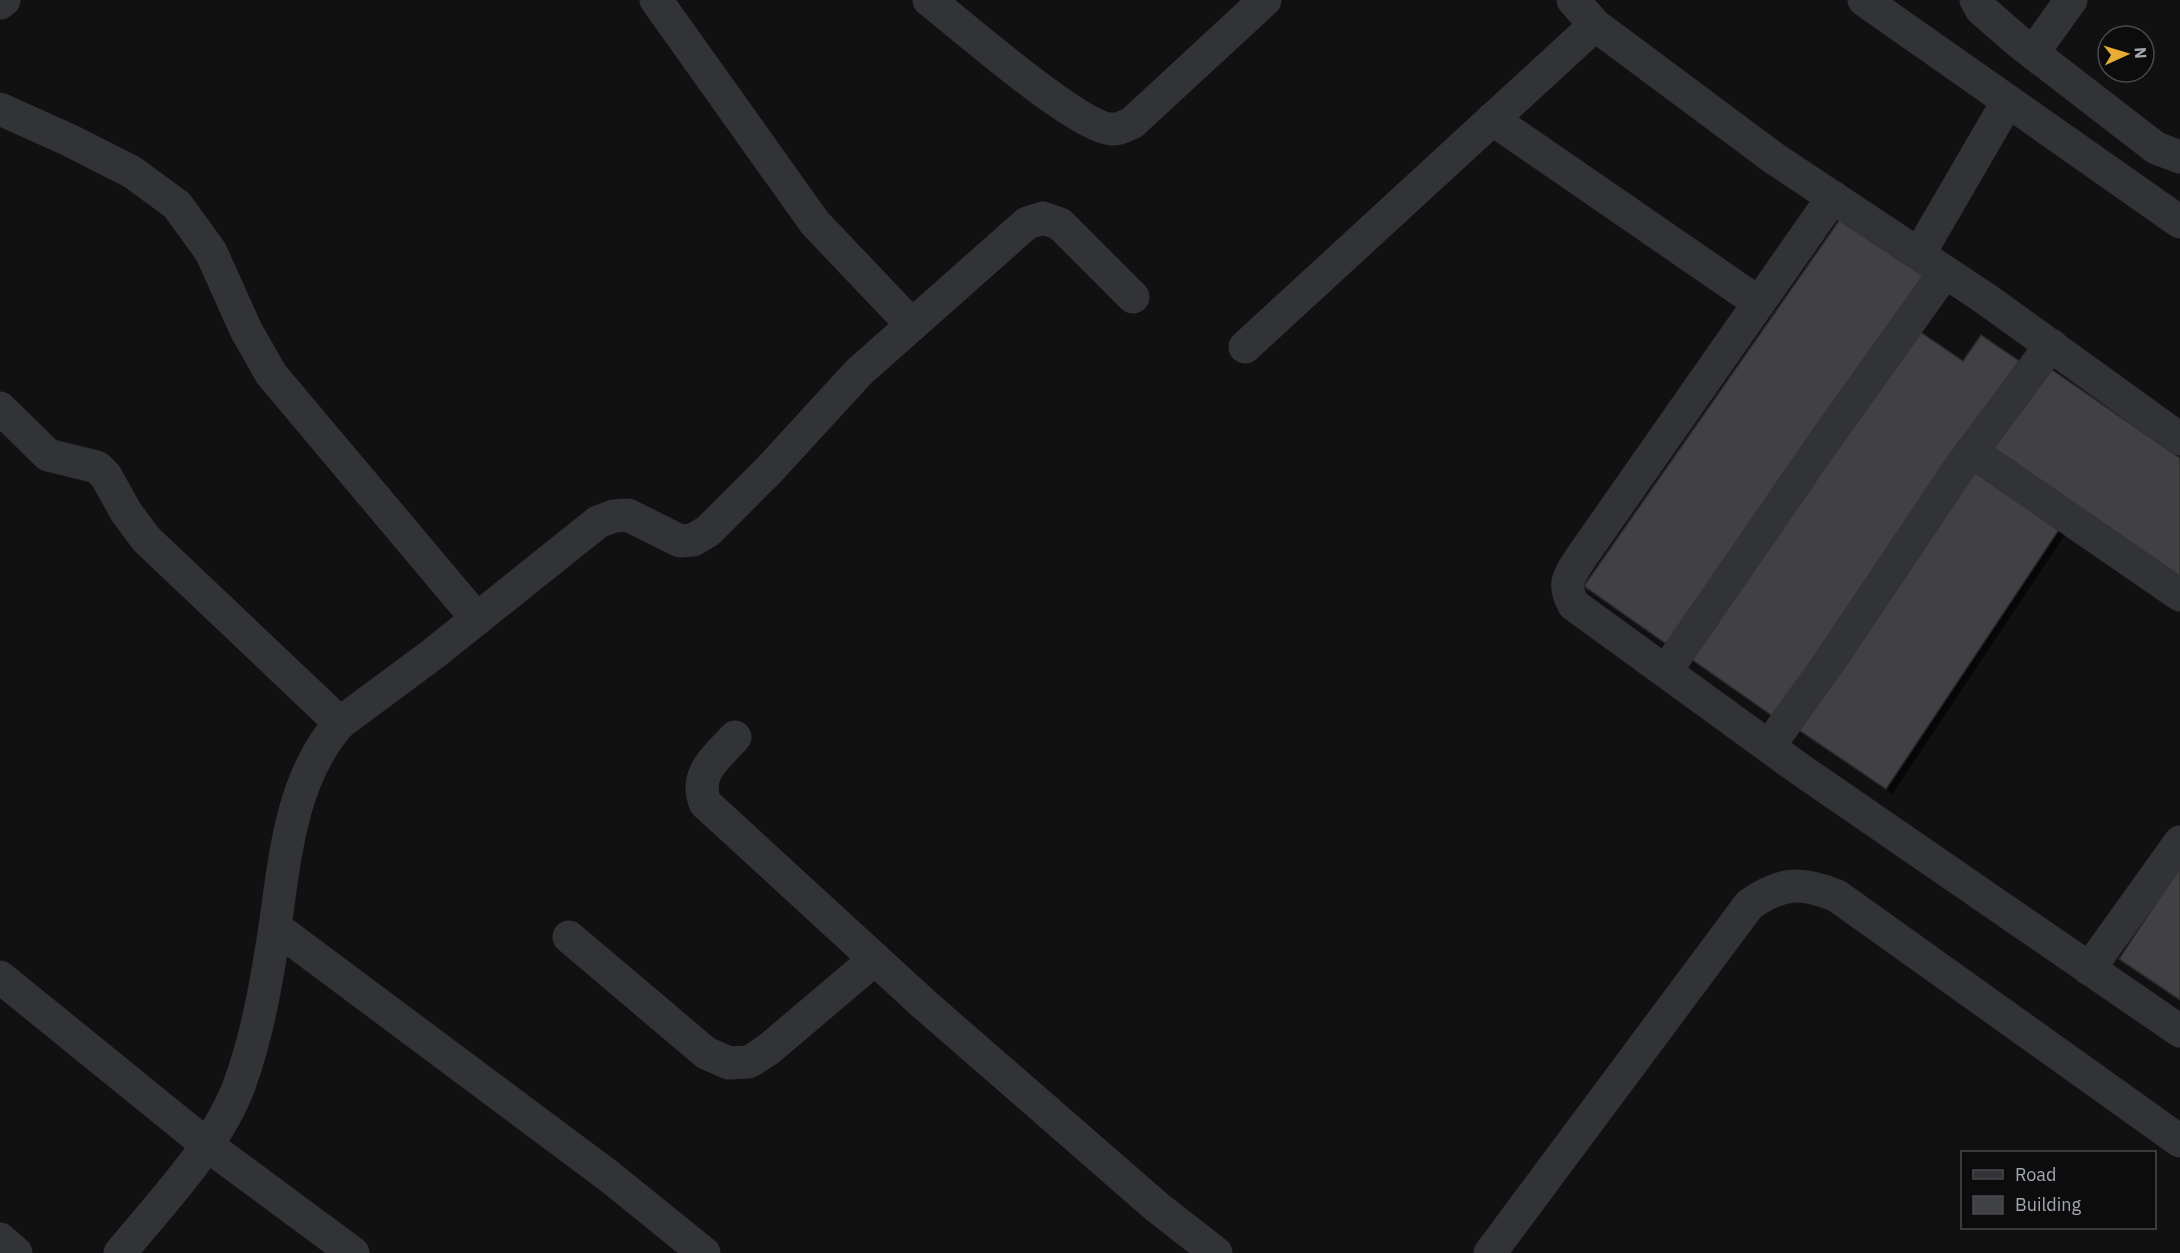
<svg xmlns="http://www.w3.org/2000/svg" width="2180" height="1253" font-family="'IBM Plex Sans',sans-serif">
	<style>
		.building { fill: #404145; stroke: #2b2b2e; stroke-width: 1.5; filter: url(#shadow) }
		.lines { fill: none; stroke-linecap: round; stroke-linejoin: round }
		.minor { stroke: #323337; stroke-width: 33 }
	</style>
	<defs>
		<filter id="shadow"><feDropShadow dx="6" dy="4" stdDeviation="0" flood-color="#0009"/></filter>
	</defs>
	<rect width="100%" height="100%" fill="#111112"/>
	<g class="building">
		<path d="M1841,218L1929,280L1672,648L1584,586Z"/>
		<path d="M1913,327L1963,361L1981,335L2019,361L1774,717L1687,656Z"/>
		<path d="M2045,365L2180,458V585L1986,452Z"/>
		<path d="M1969,462L2062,525L1886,789L1793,726Z"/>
		<path d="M2180,867V1000L2119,959Z"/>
	</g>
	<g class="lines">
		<g class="minor">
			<path d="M656,0L815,223L912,325"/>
			<path d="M929,0C960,24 1082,132 1115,129C1120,129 1127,125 1132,123L1265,0"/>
			<path d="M1864,0L2180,222"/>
			<path d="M1976,0L1981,9L2020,43L2156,148L2180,157"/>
			<path d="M0,3L4,0"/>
			<path d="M1595,25L1775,159L1986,299L2180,439"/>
			<path d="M2033,53L2071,0"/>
			<path d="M0,109L69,140L132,172L177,205L211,252L246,330L271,374L477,619"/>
			<path d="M1492,119L1759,303"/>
			<path d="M1833,197L1582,556C1570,575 1561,583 1574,605L1801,770L2180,1031"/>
			<path d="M1919,254L2008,101"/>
			<path d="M1245,347L1595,25L1573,0"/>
			<path d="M0,408L48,455L97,467L106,476L126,512L146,539L340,723"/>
			<path d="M1971,451L2180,595"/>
			<path d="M1666,671L1821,446L1945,272"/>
			<path d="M735,737C716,758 694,773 705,803L925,1005L1157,1207L1216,1253"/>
			<path d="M1769,746L1830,661L1960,467L2051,345"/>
			<path d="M275,927L610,1177L704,1253"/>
			<path d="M569,937L706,1053L729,1063L749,1062L769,1049L875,959"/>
			<path d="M2089,969L2180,842"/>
			<path d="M0,977L207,1145L353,1253"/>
			<path d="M0,1239L16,1253"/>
			<path d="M120,1253C160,1204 219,1143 240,1083C258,1033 267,979 275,927C285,857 291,778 340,723L433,654L598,522L614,516L628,515L680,541L693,540L708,531L768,471L859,372L1027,223L1043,218L1060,224L1133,297"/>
			<path d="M1490,1253L1749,905C1781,882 1801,881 1837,896L2180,1141"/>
		</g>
	</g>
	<rect x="1961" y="1151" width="195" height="78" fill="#0c0c0d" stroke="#484a4f" stroke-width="1.5"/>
	<rect x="1973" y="1170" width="30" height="9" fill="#323337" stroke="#484a4f" stroke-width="1.5"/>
	<text x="2015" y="1181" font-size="18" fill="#a3a8b2">Road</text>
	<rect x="1973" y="1196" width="30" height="18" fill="#404145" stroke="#484a4f" stroke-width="1.5"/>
	<text x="2015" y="1211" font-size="18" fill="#a3a8b2">Building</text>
	<g transform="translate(2126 54) rotate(86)"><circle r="28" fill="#0c0c0d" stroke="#484a4f" stroke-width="1.5"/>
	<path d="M0-4.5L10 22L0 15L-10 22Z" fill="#e8ac33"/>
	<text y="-9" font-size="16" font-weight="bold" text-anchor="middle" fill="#a3a8b2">N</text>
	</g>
</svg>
